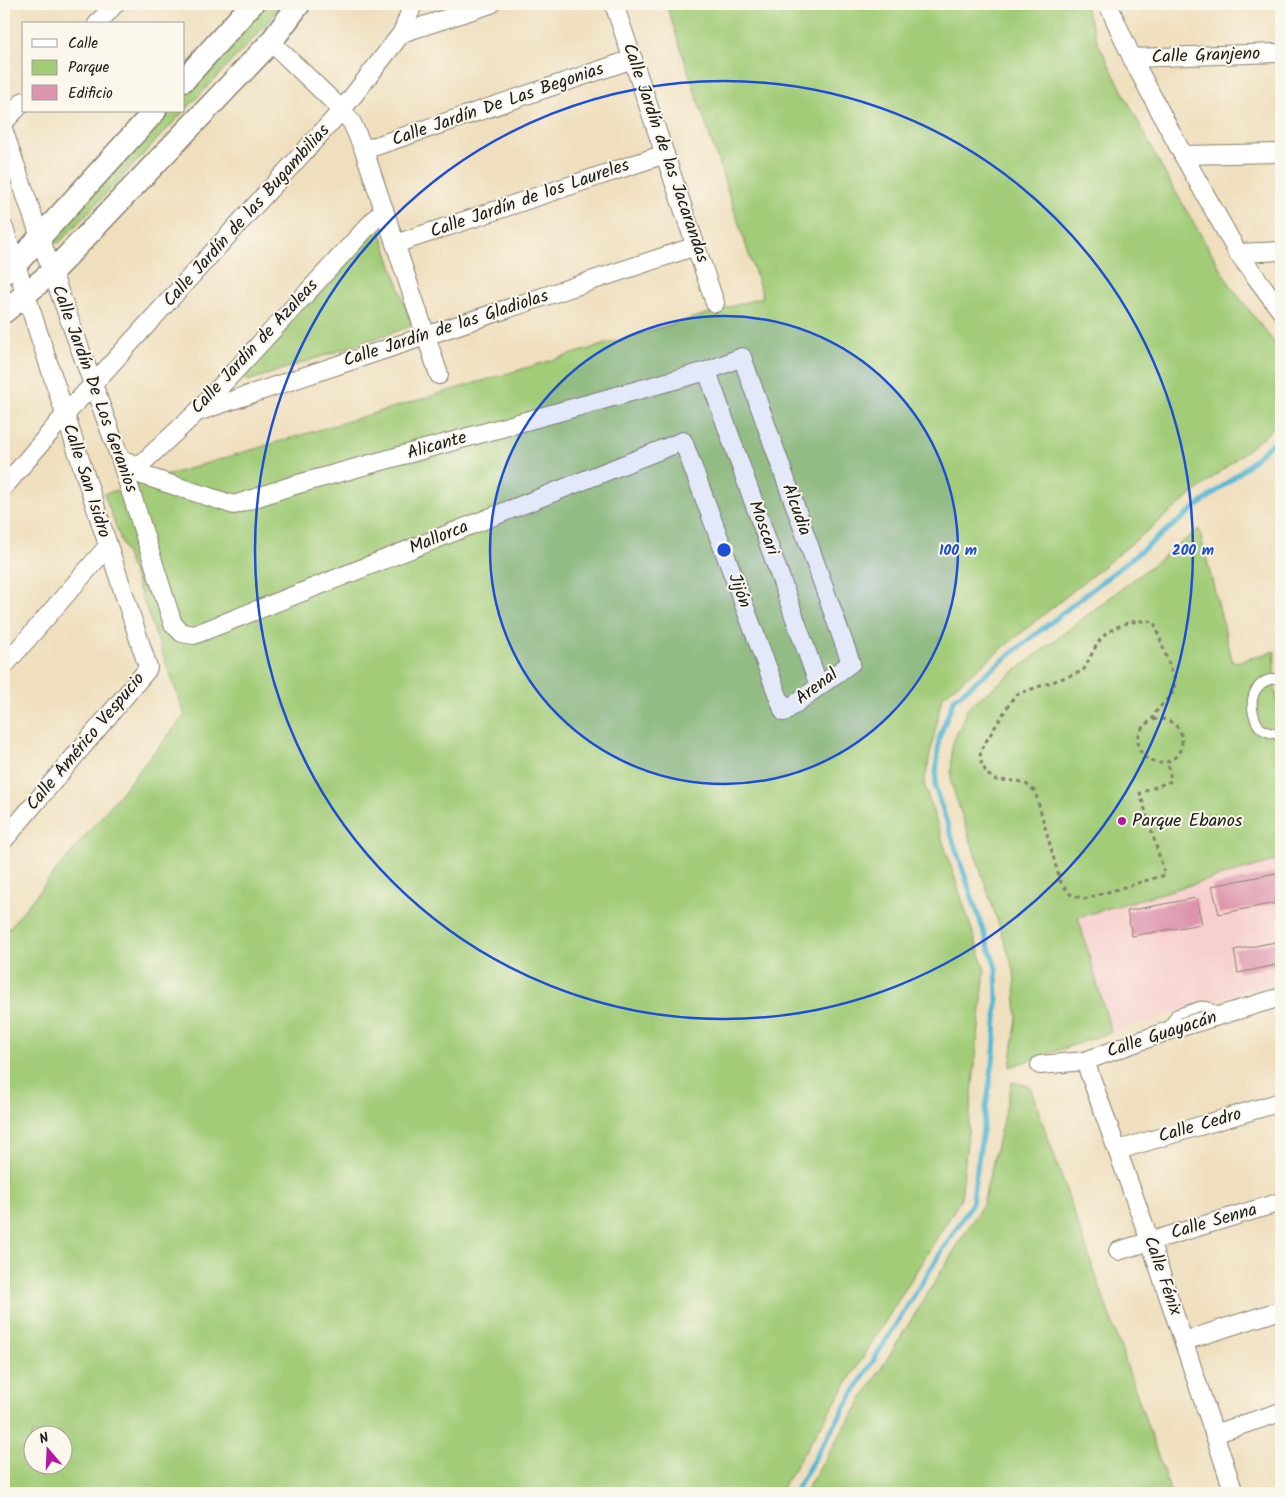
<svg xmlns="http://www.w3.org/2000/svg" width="1285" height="1497" font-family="Kalam,sans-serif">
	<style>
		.built { fill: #f7d0ce }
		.green { fill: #a2cc78; stroke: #5f744a; fill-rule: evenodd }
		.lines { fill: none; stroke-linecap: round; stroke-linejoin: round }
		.stream { stroke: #54b7d3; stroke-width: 5 }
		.building { fill: #dd95ad }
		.service-casing { stroke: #867e6d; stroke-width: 11 }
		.minor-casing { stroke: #867e6d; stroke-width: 20 }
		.tertiary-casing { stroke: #867e6d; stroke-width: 25 }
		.path { stroke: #867e6d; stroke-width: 3; stroke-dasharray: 4 4; stroke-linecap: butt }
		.service { stroke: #fff; stroke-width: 9 }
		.minor { stroke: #fff; stroke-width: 18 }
		.tertiary { stroke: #fff; stroke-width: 22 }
		.ring { fill: none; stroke: #1d4ed8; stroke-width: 2.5 }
		.poi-dot { fill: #b5179e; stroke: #fbf7ec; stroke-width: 2 }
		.labels { text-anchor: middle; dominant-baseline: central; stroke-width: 4; stroke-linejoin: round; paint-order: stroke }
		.street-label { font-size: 18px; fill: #1c1c1c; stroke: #fbf7ec }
		.poi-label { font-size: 18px; fill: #1c1c1c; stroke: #fbf7ec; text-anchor: start }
		.centre { fill: #1d4ed8; stroke: #fbf7ec; stroke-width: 2.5 }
		.ring-label { font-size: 15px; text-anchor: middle; font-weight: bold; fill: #1d4ed8; stroke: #fbf7ec; stroke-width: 4; stroke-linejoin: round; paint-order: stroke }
	</style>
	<rect width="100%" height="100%" fill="#fbf7ec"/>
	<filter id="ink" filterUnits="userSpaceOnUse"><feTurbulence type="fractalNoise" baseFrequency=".02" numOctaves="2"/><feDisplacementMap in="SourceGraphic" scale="10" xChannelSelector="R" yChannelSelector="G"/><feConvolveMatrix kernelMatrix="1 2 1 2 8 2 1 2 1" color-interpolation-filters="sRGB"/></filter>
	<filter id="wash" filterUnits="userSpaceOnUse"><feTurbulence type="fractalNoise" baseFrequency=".0096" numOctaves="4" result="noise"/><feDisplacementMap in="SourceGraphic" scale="20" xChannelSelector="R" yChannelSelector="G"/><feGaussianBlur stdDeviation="1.12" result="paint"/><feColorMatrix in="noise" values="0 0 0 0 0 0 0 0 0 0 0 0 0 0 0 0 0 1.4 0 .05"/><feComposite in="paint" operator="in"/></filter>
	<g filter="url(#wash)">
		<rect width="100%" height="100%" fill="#efdfbe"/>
		<path class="built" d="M1281,859V980L1111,1032L1078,917Z"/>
		<g class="green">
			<path d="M256,4H282L266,25L58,244L50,232L162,111H184V88Z"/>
			<path d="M666,4H1084L1099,45L1164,172L1232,288L1281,351V417L1268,433L942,697L924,784L985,970L961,1199L779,1493H4V934L185,715L104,494L763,297ZM32,1434H62V1464H32Z"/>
			<path d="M378,224L412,326L248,381L241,373Z"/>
			<path d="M1199,529L1233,663L1275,651L1274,682L1281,720V859L1078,917L1111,1032L1010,1067L1017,1017L1014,970L951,783L952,745L968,707Z"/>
			<path d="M1012,1082L1030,1086L1171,1493H804L983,1204Z"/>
		</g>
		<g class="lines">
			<path class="stream" d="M794,1493L863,1377L972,1203L994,1054L997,1003L996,968L935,787L939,738L954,699L1238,474L1281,435"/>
		</g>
		<g id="blocks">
			<g class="building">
				<path d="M1281,872V902L1219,914L1212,886Z"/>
				<path d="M1196,898L1202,924L1132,936L1127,911Z"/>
				<path d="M1281,941V964L1238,973L1234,950Z"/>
			</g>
		</g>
	</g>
	<g filter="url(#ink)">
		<use href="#blocks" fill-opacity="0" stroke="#867e6d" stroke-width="1"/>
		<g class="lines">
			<defs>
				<g id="service">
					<path d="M1281,678C1261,678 1249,691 1253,712C1255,718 1256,725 1262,729C1267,733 1275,734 1281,735"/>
					<path d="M1166,1030L1176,1014L1201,1006L1208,1007L1221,1014"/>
				</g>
				<g id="minor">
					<path d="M614,4L715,303"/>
					<path d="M1108,4L1132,58L1183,155L1238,253L1281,311"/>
					<path d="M97,24L115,4"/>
					<path d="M402,33L491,4"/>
					<path d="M271,42L342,110L352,123L364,150L439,375"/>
					<path d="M1132,58L1281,53"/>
					<path d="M4,122L24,101"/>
					<path d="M4,132L52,272L120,458L173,624L182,633L194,635L683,441L784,712L851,663L742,357L707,371L291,486L234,505L142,475L139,472L138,467"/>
					<path d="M364,150L633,59"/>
					<path d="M1183,155L1281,153"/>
					<path d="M4,228L148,667L147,670L4,840"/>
					<path d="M395,244L665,154"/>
					<path d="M1238,253L1281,251"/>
					<path d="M707,371L819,686"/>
					<path d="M197,412L696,246"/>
					<path d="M129,462L138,467L197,412L384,209"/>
					<path d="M4,487L64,416L342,110L402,33L413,4"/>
					<path d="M4,666L108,546"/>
					<path d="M1085,1061L1150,1241L1234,1493"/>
					<path d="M1040,1065L1085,1061L1165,1032L1281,997"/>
					<path d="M1118,1150L1281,1102"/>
					<path d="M1118,1251L1281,1202"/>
					<path d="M1184,1341L1281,1310"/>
					<path d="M1214,1434L1281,1412"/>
				</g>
				<g id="tertiary">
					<path d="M184,80L252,4"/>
					<path d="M4,273L16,264L40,237L155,111"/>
					<path d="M4,312L52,272L271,42L299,4"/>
				</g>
			</defs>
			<use href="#service" class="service-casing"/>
			<use href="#minor" class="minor-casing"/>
			<use href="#tertiary" class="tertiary-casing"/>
			<g class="path">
				<circle cx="1160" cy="741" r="22"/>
				<path d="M1153,720V715L1174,691L1175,681L1154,622C1136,618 1112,625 1100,640C1093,649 1089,661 1083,671L1015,695L980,751L981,762L987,774L996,780L1018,781L1026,784L1035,791L1060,881L1070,894L1084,899L1165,875L1140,793L1171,781L1168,762"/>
			</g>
			<use href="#service" class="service"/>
			<use href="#minor" class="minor"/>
			<use href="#tertiary" class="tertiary"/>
		</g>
	</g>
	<circle cx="724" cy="550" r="234" fill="#1d4ed8" fill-opacity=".12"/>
	<g class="ring">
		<circle cx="724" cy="550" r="234"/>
		<circle cx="724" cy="550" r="469"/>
	</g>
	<circle class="poi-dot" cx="1122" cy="821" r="5"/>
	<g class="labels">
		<g class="street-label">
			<text transform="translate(1206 56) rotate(-2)">Calle Granjeno</text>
			<text transform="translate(498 105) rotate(-19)">Calle Jardín De Las Begonias</text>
			<text transform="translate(665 153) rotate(71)">Calle Jardín de las Jacarandas</text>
			<text transform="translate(530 199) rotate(-19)">Calle Jardín de los Laureles</text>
			<text transform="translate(247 216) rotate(-48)">Calle Jardín de las Bugambilias</text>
			<text transform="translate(446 329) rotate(-18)">Calle Jardín de las Gladiolas</text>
			<text transform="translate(255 347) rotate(-47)">Calle Jardín de Azaleas</text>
			<text transform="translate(94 389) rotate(70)">Calle Jardín De Los Geranios</text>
			<text transform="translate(437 446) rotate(-16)">Alicante</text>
			<text transform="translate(86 481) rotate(72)">Calle San Isidro</text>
			<text transform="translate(796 510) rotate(70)">Alcudia</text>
			<text transform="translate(763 528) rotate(70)">Moscari</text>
			<text transform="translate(439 538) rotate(-22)">Mallorca</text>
			<text transform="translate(739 591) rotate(70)">Jijón</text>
			<text transform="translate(817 687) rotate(-37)">Arenal</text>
			<text transform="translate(86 742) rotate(-50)">Calle Américo Vespucio</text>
			<text transform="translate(1162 1035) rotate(-18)">Calle Guayacán</text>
			<text transform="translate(1200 1126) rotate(-16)">Calle Cedro</text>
			<text transform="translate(1214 1222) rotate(-16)">Calle Senna</text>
			<text transform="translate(1162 1276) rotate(71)">Calle Fénix</text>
		</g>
		<g class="poi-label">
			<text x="1132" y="821">Parque Ebanos</text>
		</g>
	</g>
	<circle cx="724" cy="550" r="8" class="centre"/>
	<g class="ring-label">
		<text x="958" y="555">100 m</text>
		<text x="1193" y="555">200 m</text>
	</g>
	<rect width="1285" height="1497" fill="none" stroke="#fbf7ec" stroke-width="20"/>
	<rect x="22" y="22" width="162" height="90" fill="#fbf7ec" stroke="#a29f99"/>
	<rect x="32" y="39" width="25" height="8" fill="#ffffff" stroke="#a29f99"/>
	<text x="68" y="48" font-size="15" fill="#1c1c1c">Calle</text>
	<rect x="32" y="60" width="25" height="15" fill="#a2cc78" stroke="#a29f99"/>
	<text x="68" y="72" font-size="15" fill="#1c1c1c">Parque</text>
	<rect x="32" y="85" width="25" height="15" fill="#dd95ad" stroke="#a29f99"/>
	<text x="68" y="98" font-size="15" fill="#1c1c1c">Edificio</text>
	<g transform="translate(48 1450) rotate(341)"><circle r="24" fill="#fbf7ec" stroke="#a29f99"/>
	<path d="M0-4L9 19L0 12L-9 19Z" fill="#b5179e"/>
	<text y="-8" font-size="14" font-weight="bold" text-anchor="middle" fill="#1c1c1c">N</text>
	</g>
</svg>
